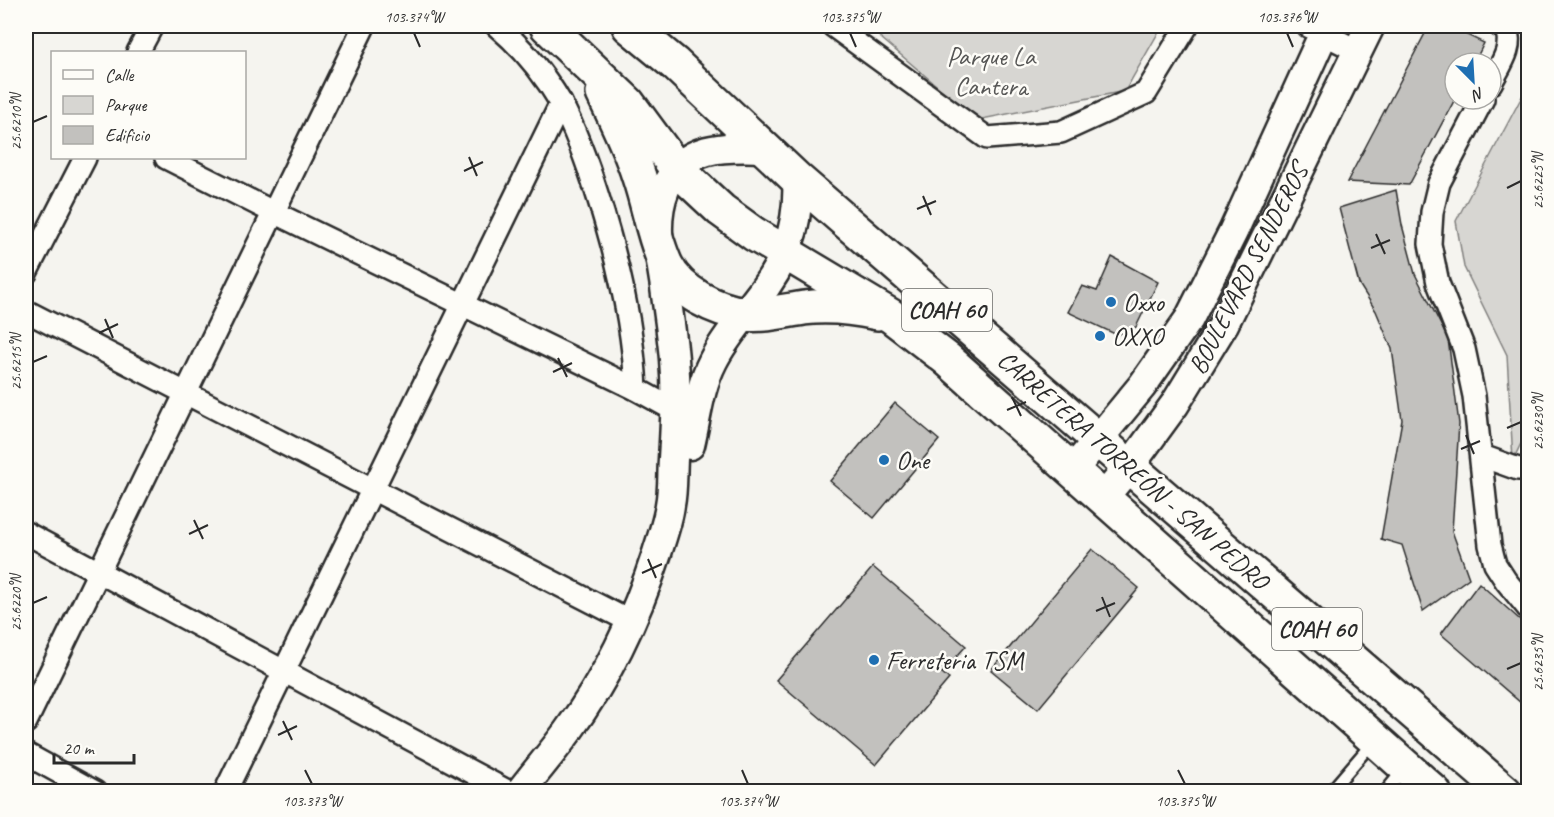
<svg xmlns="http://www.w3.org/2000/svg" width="1554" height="817" font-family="Caveat,sans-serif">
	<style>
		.green { fill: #d7d6d2; stroke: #81807e; stroke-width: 1.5 }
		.building { fill: #c2c1be; stroke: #2b2b2b; stroke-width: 1.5 }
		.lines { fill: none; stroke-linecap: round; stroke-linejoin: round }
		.service-casing { stroke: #2b2b2b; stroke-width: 15 }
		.minor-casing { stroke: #2b2b2b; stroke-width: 26 }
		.secondary-casing { stroke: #2b2b2b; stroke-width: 33 }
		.primary-casing { stroke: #2b2b2b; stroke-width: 38 }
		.service { stroke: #fdfcf7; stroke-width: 10 }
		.minor { stroke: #fdfcf7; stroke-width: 21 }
		.secondary { stroke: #fdfcf7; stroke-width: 28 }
		.primary { stroke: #fdfcf7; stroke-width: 33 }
		.ticks { fill: none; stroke: #2b2b2b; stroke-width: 2 }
		.poi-dot { fill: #1f6fb2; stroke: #fdfcf7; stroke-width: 2 }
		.labels { text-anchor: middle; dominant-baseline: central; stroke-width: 5; stroke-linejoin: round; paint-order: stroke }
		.shield { fill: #fdfcf7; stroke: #6a6a68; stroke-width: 1.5 }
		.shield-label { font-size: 24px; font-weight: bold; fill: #2b2b2b }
		.park-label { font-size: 26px; fill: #565655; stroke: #fdfcf7 }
		.street-label { font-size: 26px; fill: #2b2b2b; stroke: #fdfcf7 }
		.poi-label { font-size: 26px; fill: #2b2b2b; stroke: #fdfcf7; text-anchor: start }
		.neatline { fill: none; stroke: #2b2b2b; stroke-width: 2 }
		.ticks-label { font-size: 15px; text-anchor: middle; fill: #2b2b2b }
	</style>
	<rect width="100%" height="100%" fill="#f5f4ef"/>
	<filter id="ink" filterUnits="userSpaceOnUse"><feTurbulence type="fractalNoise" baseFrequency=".0167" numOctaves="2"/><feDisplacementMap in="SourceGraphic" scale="12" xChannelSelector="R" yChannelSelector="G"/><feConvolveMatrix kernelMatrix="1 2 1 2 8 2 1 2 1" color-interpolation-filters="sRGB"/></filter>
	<g filter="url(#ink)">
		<g class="green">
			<path d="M867,26H1162L1125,91L977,120Z"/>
			<path d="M1528,85V429L1513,460L1507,355L1464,267L1456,221Z"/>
		</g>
		<g class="building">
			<path d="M1429,26H1448L1484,43L1474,63H1455V99L1409,185L1347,182Z"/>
			<path d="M1396,190L1402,225L1415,274L1448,339L1459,424L1452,531L1469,578L1423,611L1402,545L1381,539L1402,420L1392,349L1376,311L1359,284L1339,208Z"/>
			<path d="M1112,257L1158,282L1136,327L1117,335L1068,312L1082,286L1097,291Z"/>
			<path d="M895,403L939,440L874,518L830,481Z"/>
			<path d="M1092,549L1139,588L1038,709L991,670Z"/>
			<path d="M873,567L966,646L942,673L949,679L876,765L776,680Z"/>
			<path d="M1479,583L1528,627V709L1441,634Z"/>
		</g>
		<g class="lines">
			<defs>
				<g id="service">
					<path d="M1330,792L1373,742"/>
					<path d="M1385,792L1404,769"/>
				</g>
				<g id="minor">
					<path d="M497,26C522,47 544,74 561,103C577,133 588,165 598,197C618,260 633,323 636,389"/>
					<path d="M833,26L987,138L1061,132L1146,93L1187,26"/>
					<path d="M1308,26L1358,51"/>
					<path d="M138,52L152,26"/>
					<path d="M1491,83C1500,65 1514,48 1506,29L1500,26"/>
					<path d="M1483,99L1439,183L1432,212L1430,244L1438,283L1464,349L1474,396L1490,545L1495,564L1506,581L1528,608"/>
					<path d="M166,158L273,212L636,389L676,411"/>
					<path d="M26,273L85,158"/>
					<path d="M26,311L631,622"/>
					<path d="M1482,456L1518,469L1528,468"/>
					<path d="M26,533L509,792"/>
					<path d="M26,722L364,26"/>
					<path d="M26,754L95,792"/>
					<path d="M225,792L561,103"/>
				</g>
				<g id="secondary">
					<path d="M690,445C697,416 699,388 713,361C724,339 740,321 755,301C785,264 800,227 797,179"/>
					<path d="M1072,471L1142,386L1189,319L1233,232L1327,26"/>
					<path d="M1103,498L1129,467L1175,404L1224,324L1370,26"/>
					<path d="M520,792C536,771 553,752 568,731C607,678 637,615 657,553C662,537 668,521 670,505C673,490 672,474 673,459C675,426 677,393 674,359C672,335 668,311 665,287C660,254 652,221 665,189C682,145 725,146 765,148"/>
				</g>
				<g id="primary">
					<path d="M547,26L628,103L676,168L721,210L754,234L891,316L947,359L1434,792"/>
					<path d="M629,26L675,64L797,179L1505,792"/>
					<path d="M603,93C616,120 630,148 639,177C649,206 653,237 666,265C680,293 716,310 745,314C766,316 784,311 804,308C828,305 854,308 877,313"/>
				</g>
			</defs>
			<use href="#service" class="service-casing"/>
			<use href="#minor" class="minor-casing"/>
			<use href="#secondary" class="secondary-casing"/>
			<use href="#primary" class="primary-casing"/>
			<use href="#service" class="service"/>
			<use href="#minor" class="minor"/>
			<use href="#secondary" class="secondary"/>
			<use href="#primary" class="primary"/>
		</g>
	</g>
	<path class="ticks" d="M414,33L420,47M850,33L856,47M1287,33L1293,47M33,122L47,116M469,157L477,176M464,171L483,162M1507,188L1521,181M923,196L931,215M917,209L936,201M1376,234L1385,254M1371,248L1390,240M105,319L113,338M99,333L118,324M558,358L567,377M33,362L47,356M553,372L572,363M1012,397L1021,416M1007,410L1026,402M1507,428L1521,422M1466,435L1474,454M1461,449L1480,441M194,520L203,539M189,534L208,525M648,559L656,578M642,573L662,564M1102,597L1110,617M33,603L47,597M1096,611L1115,603M1507,669L1521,663M283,721L292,740M278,735L297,726M305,770L312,784M742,770L748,784M1178,770L1185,784"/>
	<g class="poi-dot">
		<circle cx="1111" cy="302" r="6"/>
		<circle cx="1100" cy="336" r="6"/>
		<circle cx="884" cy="460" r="6"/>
		<circle cx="874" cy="660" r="6"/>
	</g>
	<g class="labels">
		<g class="shield">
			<rect x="902" y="289" width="90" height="42" rx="4.5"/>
			<rect x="1272" y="608" width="90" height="42" rx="4.5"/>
		</g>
		<g class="shield-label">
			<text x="947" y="310">COAH 60</text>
			<text x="1317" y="629">COAH 60</text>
		</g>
		<g class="park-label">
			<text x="991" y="56">Parque La<tspan x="991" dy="30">Cantera</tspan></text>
		</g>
		<g class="street-label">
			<text transform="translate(1248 269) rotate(-63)">BOULEVARD SENDEROS</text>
			<text transform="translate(1133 470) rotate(41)">CARRETERA TORREÓN - SAN PEDRO</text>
		</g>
		<g class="poi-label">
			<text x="1123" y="302">Oxxo</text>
			<text x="1112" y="336">OXXO</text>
			<text x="896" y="460">One</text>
			<text x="886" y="660">Ferreteria TSM</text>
		</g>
	</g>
	<rect width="1554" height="817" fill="none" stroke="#fdfcf7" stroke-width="66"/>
	<rect x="51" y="51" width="195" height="108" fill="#fdfcf7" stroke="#a9a8a5" stroke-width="1.5"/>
	<rect x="63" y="70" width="30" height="9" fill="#fdfcf7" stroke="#a9a8a5" stroke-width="1.5"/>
	<text x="105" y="81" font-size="18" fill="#2b2b2b">Calle</text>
	<rect x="63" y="96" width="30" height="18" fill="#d7d6d2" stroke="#a9a8a5" stroke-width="1.5"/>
	<text x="105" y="111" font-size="18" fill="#2b2b2b">Parque</text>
	<rect x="63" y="126" width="30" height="18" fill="#c2c1be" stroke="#a9a8a5" stroke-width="1.5"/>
	<text x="105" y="141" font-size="18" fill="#2b2b2b">Edificio</text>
	<g transform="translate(1473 81) rotate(156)"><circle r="28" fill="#fdfcf7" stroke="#a9a8a5" stroke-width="1.5"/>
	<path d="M0-4.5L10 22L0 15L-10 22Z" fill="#1f6fb2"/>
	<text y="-9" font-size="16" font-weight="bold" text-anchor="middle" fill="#2b2b2b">N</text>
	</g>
	<path d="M54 754v9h80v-9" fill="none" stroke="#2b2b2b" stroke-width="3"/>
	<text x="63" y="754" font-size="18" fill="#2b2b2b" stroke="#fdfcf7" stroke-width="4.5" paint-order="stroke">20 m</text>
	<rect x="33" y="33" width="1488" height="751" class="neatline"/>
	<g class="ticks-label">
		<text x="414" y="22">103.374°W</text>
		<text x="850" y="22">103.375°W</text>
		<text x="1287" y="22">103.376°W</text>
		<text transform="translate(16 122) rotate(-90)" y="5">25.6210°N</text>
		<text transform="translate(1538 181) rotate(-90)" y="5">25.6225°N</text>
		<text transform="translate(16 362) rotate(-90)" y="5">25.6215°N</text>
		<text transform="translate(1538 422) rotate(-90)" y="5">25.6230°N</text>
		<text transform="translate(16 603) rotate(-90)" y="5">25.6220°N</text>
		<text transform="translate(1538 663) rotate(-90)" y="5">25.6235°N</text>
		<text x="312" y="806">103.373°W</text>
		<text x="748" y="806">103.374°W</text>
		<text x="1185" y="806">103.375°W</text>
	</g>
</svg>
